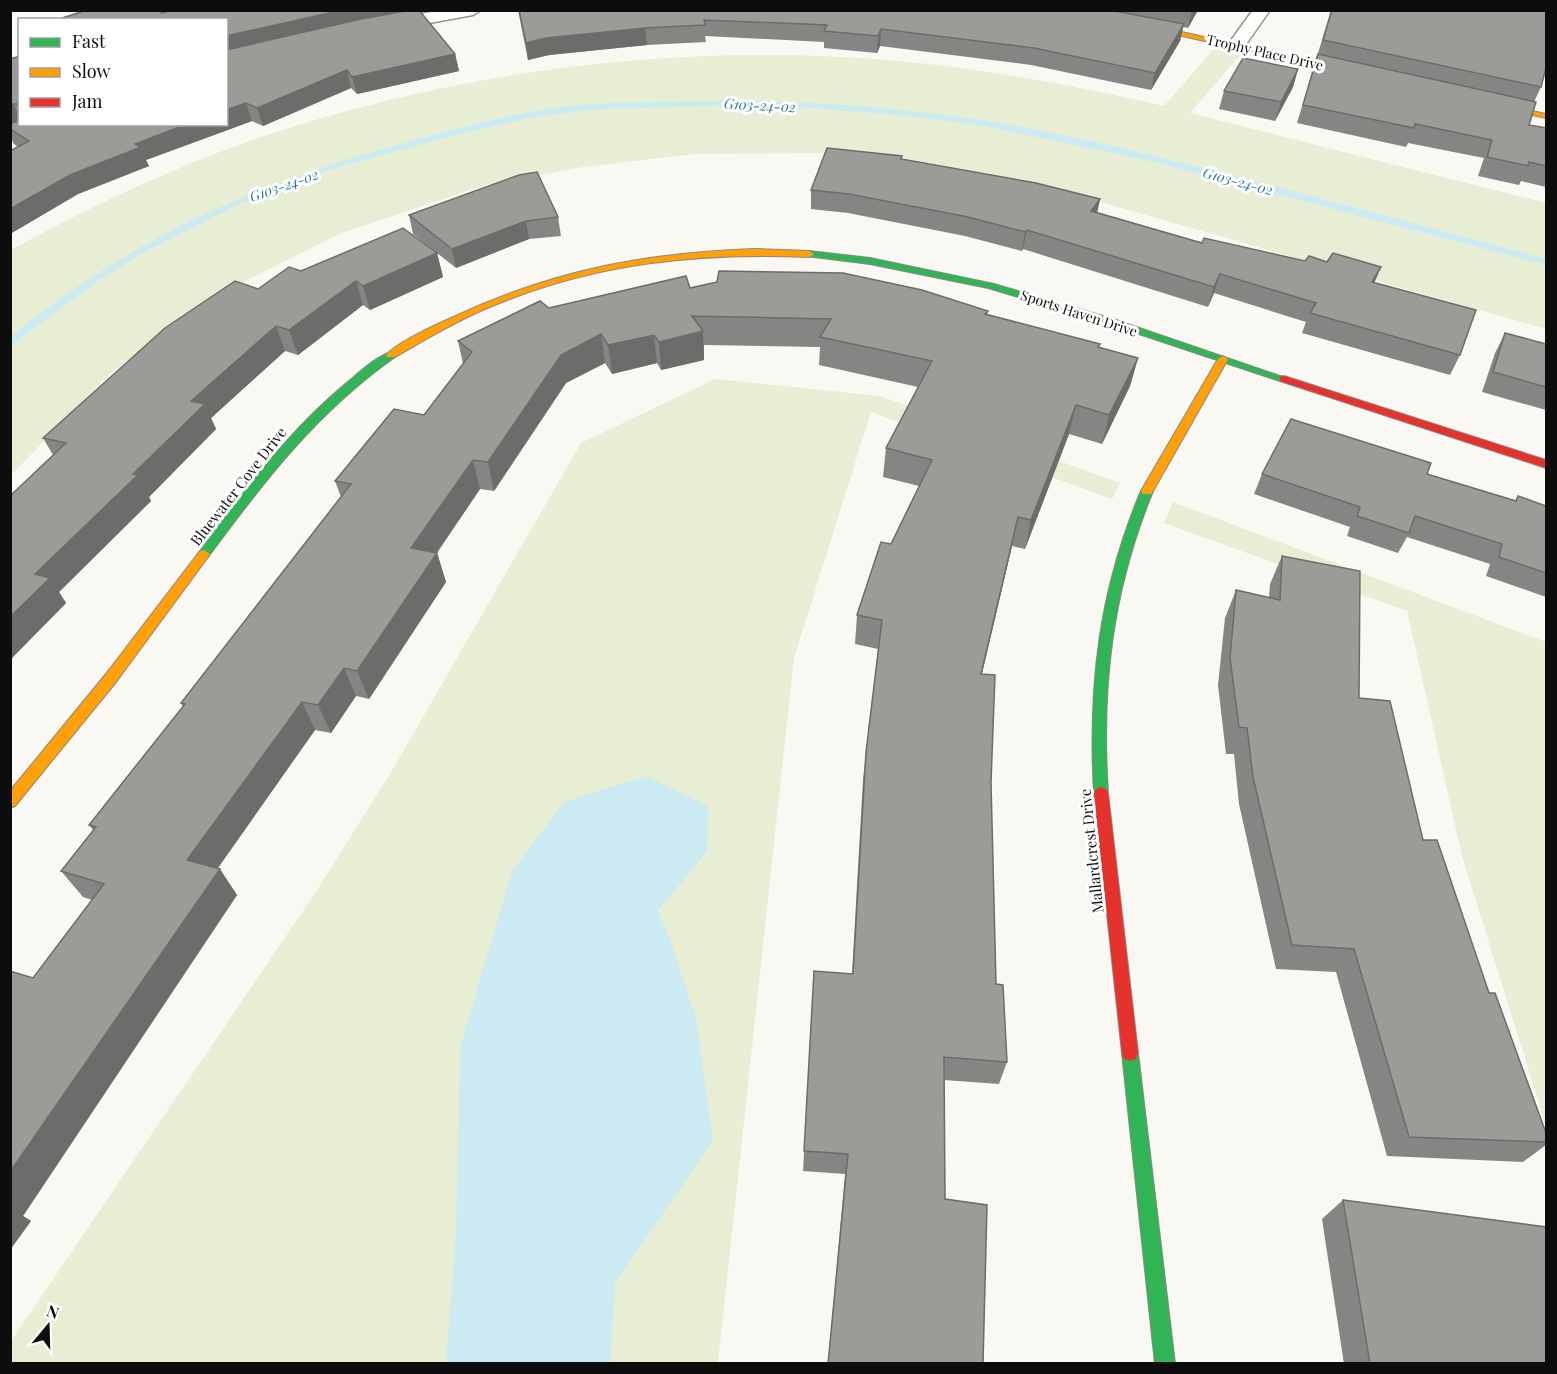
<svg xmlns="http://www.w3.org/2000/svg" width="1557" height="1374" font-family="'Playfair Display',serif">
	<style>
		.green { fill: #e7eed4 }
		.water { fill: #cbeaf2 }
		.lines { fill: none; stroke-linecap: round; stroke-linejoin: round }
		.stream { fill: #cbeaf2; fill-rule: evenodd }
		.street-casing { stroke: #949390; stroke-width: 3 }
		.fast-casing { stroke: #8a8987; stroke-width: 2 }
		.slow-casing { stroke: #8a8987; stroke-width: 2 }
		.jam-casing { stroke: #8a8987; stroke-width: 2 }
		.street { fill: #fefefd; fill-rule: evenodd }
		.fast { fill: #30b455; fill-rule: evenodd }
		.slow { fill: #ff9f0a; fill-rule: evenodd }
		.jam { fill: #e5322d; fill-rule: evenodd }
		.wall { fill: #878583 }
		.shaded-wall { fill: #6e6c6a }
		.building { fill: #9d9b98; stroke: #6e6c6a; stroke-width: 1.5 }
		.labels { text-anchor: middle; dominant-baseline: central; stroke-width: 6; stroke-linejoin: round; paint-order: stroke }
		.far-street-label { font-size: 14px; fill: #0d0d0d; stroke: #fff }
		.far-water-label { font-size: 14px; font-style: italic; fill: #1f7397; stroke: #fff }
		.street-label { font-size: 15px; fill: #0d0d0d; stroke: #fff }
	</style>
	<rect width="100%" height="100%" fill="#faf8f2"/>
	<g class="green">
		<path d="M1215,48L1241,54L1190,113L1546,203V329L1023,180L910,161L821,153L694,154L583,167L485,185L339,234L249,279L167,330L111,373L11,475V250C91,206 174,167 261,137C463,69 686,42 898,61C988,69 1076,86 1164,106Z"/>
		<path d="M715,379L880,396L1120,483L1112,499L871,412L794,658L718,1363L11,1364V1341L314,895L393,769L581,443Z"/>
		<path d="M1173,502L1546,642V1126L1462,856L1407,611L1164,523Z"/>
	</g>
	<path class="water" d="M646,776L708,806L707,851L658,911L670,940L696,1019L713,1141L615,1283L610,1363H446L456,1235L460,1048L512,871L564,802Z"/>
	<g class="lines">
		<path class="stream" d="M715,101C805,100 894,107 982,120C1067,133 1151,155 1235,176C1339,203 1443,231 1546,259V265L1154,162L984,126L909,116L812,108L715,106L602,109L533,117L453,136L339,167L239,204L146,251L101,279L10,346V337C139,233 257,183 415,140C466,126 517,112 570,106C618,101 667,102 715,101Z"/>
		<defs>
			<g id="street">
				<path d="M441,10H481L473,15L380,32L374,31L371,27L374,23L380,22Z"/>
				<path d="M1253,10H1270L1242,50H1230L1227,46Z"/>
			</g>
			<g id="fast">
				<path d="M809,251L870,258L994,284L1113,319L1289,379L1288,381H1280L1106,323L988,288L870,264L806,256L804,254Z"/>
				<path d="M391,352L396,355L395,357C317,412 264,481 208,557H200L198,554L200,551C245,490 290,429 349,381C361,371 376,357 391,352Z"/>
				<path d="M1147,487L1153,491C1112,591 1101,686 1108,793L1106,797L1101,799L1096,797L1094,793C1088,685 1099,591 1141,491Z"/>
				<path d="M1130,1045L1136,1047L1138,1053L1175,1364H1155L1122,1053L1124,1047Z"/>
			</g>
			<g id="slow">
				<path d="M1049,10H1067L1169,29L1363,74L1359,76L1169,33Z"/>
				<path d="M1485,101L1546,114V118L1485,105Z"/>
				<path d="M754,249L809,251L814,254L809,257C698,252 595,263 492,306C458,320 426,339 395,357H387L386,355C400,341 431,327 449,319C550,271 643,253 754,249Z"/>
				<path d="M1223,356L1228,359L1153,491L1151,494H1143L1141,491L1218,359Z"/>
				<path d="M204,550L210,554L208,557L116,682L15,806L10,808V791L106,674L200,551Z"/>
			</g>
			<g id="jam">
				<path d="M1284,376L1546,460V468L1280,381V377Z"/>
				<path d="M1101,787L1106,789L1108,793L1138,1053L1136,1059L1130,1061L1124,1059L1122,1053L1094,793L1096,789Z"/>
			</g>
		</defs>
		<use href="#street" class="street-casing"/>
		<use href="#fast" class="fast-casing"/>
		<use href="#slow" class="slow-casing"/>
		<use href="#jam" class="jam-casing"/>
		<use href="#street" class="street"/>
		<use href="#fast" class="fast"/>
		<use href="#slow" class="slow"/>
		<use href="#jam" class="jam"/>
	</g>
	<g class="wall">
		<path d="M518,10H1198L1188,28L1183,27L1180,41L1151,90L1031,65L880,46L877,53L824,48V42L705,36L706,42L647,45L549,55L528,60Z"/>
		<path d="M1331,10L1541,87L1534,102L1529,125L1546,128V187L1521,181L1519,185L1478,176L1484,158L1408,143L1406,147L1297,123Z"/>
		<path d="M162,13L455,54L459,71L357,94L351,88L263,126L252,121L146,160L149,166L78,194L10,234V151L18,147L14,144L10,137V59L20,56V124H226Z"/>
		<path d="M1298,69L1293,87L1275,121L1219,109L1224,91Z"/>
		<path d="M902,159L1100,199L1097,212L1202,243L1374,283L1460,355L1450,375L1302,333L1306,322L1214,293L1208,307L1023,249L1022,251L965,236L848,213L811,209V190Z"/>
		<path d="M409,215L558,217L561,236L529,239L456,268L413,234Z"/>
		<path d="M437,253L443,277L370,310L363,305L298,355L285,351L211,418L216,429L149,497L151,501L59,592L66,603L10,660V496L53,455L43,438L258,289L301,271Z"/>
		<path d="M690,288L988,311L987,315L1100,344L1099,348L1138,358L1130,386L1102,444L1069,434L1025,549L1012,546L982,674L991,782L996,984L1007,1062L999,1084L944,1080L945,1199L983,1364H828L845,1174L803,1171L814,971L852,974L863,779L878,649L855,644L857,615L919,486L883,477L886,448L918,387L819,365L820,347L704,345V360L661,370L657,363L612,374L605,363L566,383L494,491L480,489L437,553L446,582L369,699L356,696L331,733L315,730L218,868L237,895L23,1216L31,1221L10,1250L33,978L92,900L83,897L61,871L93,830L89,825L183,707L181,703L341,497L335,481L424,415L463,364L458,341L549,308Z"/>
		<path d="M1505,333L1546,344V410L1482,392L1495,353Z"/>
		<path d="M1262,474H1427L1515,501L1518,496L1546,506V597L1486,576L1490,564L1407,537L1398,553L1347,536L1350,527L1254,494Z"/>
		<path d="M1282,556L1359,698L1423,840L1489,993L1546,1133V1145L1523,1162L1387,1156L1336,972L1276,969L1239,804L1234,754H1226L1218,685L1225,618L1236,590L1269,597L1270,584Z"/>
		<path d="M1343,1200L1546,1364H1344L1322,1219Z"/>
	</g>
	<g class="shaded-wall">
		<path d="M343,10H410L226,55V36Z"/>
		<path d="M1192,10H1198L1188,28L1192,11Z"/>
		<path d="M1184,24L1180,41L1151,90L1155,73Z"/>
		<path d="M645,28L647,45L549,55L528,60L526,43L546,38Z"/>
		<path d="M881,29L880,46L877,53L878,36Z"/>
		<path d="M455,54L459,71L357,94L352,77Z"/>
		<path d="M1298,69L1293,87L1275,121L1281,102Z"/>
		<path d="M347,70L351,88L263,126L257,108Z"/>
		<path d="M246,103L252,121L146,160L149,166L78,194L10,234V209L70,175L135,144L187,124H226V110Z"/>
		<path d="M13,104L20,117V123L10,127V105Z"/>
		<path d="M1100,199L1096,218L1091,211Z"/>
		<path d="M526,221L529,239L456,268L452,249Z"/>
		<path d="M1027,230L1023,249L1022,251L1025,232Z"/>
		<path d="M437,253L443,277L370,310L363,286Z"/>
		<path d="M1381,267L1373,286L1372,282Z"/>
		<path d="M1220,274L1214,293L1208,307L1214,287Z"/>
		<path d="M356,281L363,305L298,355L289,330Z"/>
		<path d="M276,326L285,351L211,418L216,429L149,497L151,501L59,592L66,603L10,660V617L35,574L133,474L191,401Z"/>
		<path d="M703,331L704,360L661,370L659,342Z"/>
		<path d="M601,334L605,363L566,383L494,491L488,462L561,355Z"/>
		<path d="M654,335L657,363L612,374L608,345Z"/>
		<path d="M1138,358L1130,386L1102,444L1109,415Z"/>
		<path d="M1076,405L1069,434L1025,549L1031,520Z"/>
		<path d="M473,460L480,489L420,577L411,548Z"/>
		<path d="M1018,517L1012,546L975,702L981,674Z"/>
		<path d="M437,553L446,582L369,699L357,671Z"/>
		<path d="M344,668L356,696L331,733L318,705Z"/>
		<path d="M302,702L315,730L205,886L187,860Z"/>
		<path d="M220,869L237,895L23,1216L31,1221L10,1250V1172Z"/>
	</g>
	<g class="building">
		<path d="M87,10H158L162,13L172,10H343L226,36V20H56Z"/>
		<path d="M411,10H419L455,54L352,77L347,70L257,108L246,103L226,110V50L361,19Z"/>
		<path d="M519,10H1109L1184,24L1155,73L1034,48L881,29L878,36L824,31L827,25L704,20L705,25L645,28L546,38L526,43Z"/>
		<path d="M1332,10H1546V68L1541,87L1323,40Z"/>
		<path d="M1318,54L1536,102L1529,125L1546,128V166L1529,162L1528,166L1487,157L1492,140L1415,124L1414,128L1303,105Z"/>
		<path d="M20,56V104H13L10,105V59Z"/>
		<path d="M1243,58L1298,69L1281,102L1224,91Z"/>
		<path d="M20,120V124H187L135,144L141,147L70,175L10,209V151L29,141L10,129V124Z"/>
		<path d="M827,148L902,156L901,159L1036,183L1100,199L1091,211L1202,243L1204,238L1305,261L1309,256L1327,262L1333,253L1381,267L1372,282L1476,310L1460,355L1310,313L1316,303L1220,274L1214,287L1027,230L1025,232L968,217L849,194L811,190Z"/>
		<path d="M537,172L558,217L526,221L452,249L409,215L519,175Z"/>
		<path d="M403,228L437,253L363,286L356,281L289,330L276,326L191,401L205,404L133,474L138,475L35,574L50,578L10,617V496L66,443L43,438L165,328L235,281L258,289L289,267L301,271Z"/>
		<path d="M719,271L843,273L922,290L988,311L985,314L1100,344L1098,347L1138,358L1109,415L1076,405L1031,520L1018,517L981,674L995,675L991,782L996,984L1003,985L1007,1062L944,1057L945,1199L987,1205L983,1364H828L848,1154L804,1151L814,971L853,974L866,752L882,620L857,615L881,542L891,544L932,460L886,448L932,361L820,337L831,319L692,316L703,331L659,342L654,335L608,345L601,334L561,355L488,462L473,460L411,548L437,553L357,671L344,668L318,705L302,702L187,860L220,869L10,1172V971L33,978L104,884L61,871L96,827L89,825L185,704L181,703L351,484L335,481L394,409L424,415L472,352L458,341L540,301L549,308L686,276L690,288L717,282Z"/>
		<path d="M1505,333L1546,344V387L1493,372Z"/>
		<path d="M1291,419L1431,463L1427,474L1516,501L1518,496L1546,506V573L1499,557L1502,544L1415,516L1409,533L1357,516L1360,507L1262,474Z"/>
		<path d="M1282,556L1360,571L1359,698L1390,701L1423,840H1437L1489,993H1495L1546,1133V1142L1409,1137L1354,949L1292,945L1253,777L1247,728L1239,727L1230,658L1236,590L1280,600Z"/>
		<path d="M1343,1200L1546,1227V1364H1370Z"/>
	</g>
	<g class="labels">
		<g class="far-street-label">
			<text transform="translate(1265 52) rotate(13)">Trophy Place Drive</text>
			<text transform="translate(1079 313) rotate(18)">Sports Haven Drive</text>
		</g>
		<g class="far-water-label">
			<text transform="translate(760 105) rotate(3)">G103-24-02</text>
			<text transform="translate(1238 181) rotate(15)">G103-24-02</text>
			<text transform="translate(284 185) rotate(-19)">G103-24-02</text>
		</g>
		<g class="street-label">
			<text transform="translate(238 486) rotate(-52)">Bluewater Cove Drive</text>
			<text transform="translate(1091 851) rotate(-96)">Mallardcrest Drive</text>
		</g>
	</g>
	<rect width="1557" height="1374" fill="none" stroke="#0d0d0d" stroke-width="24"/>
	<rect x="18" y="18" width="210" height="108" fill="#ffffff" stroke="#9e9e9e" stroke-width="1.5"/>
	<rect x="30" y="38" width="30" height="9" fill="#30b455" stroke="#9e9e9e" stroke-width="1.5"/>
	<text x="72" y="48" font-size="18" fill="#0d0d0d">Fast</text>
	<rect x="30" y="68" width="30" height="9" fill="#ff9f0a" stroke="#9e9e9e" stroke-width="1.5"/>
	<text x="72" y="78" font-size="18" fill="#0d0d0d">Slow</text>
	<rect x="30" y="98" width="30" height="9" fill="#e5322d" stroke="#9e9e9e" stroke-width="1.5"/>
	<text x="72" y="108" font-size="18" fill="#0d0d0d">Jam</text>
	<g transform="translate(48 1326) rotate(19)" stroke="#ffffff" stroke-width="4.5" paint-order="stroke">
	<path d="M0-4.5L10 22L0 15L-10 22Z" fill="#0d0d0d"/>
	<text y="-9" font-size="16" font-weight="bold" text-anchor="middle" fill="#0d0d0d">N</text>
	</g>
</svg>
